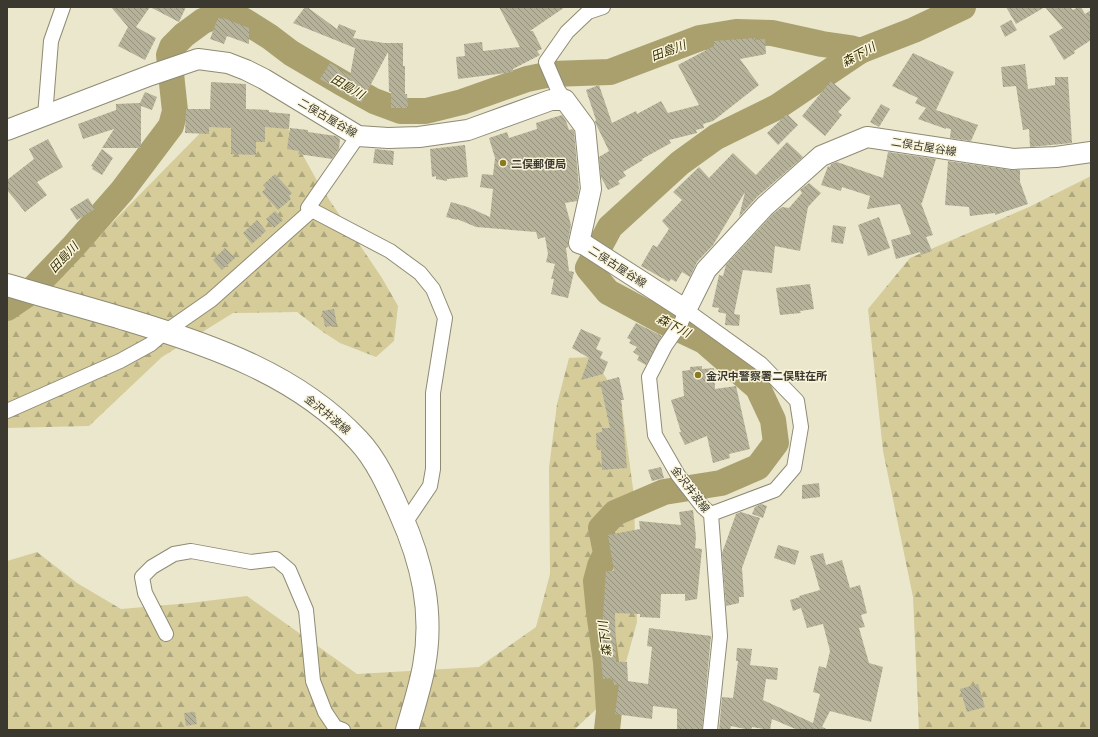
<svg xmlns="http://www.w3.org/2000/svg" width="1098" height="737" font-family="Commissioner,'Noto Sans JP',sans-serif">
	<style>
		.forest { fill: url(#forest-firs) }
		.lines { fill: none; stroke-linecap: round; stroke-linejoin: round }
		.river { stroke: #a9a06e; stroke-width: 26 }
		.building { fill: url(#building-back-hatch) }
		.minor-casing { stroke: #8f8b73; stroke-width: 16 }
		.secondary-casing { stroke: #8f8b73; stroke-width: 22 }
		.primary-casing { stroke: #8f8b73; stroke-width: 24 }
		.minor { stroke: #fff; stroke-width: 14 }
		.secondary { stroke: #fff; stroke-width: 20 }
		.primary { stroke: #fff; stroke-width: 22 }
		.poi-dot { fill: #897a1f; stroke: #f9f4da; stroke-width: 1.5 }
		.labels { text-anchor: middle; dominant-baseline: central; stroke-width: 3; stroke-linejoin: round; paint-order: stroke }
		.street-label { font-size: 11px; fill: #3b392f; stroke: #f9f4da }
		.poi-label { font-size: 11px; font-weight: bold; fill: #3b392f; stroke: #f9f4da; text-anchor: start }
		.water-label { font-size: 12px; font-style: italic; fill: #383106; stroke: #f9f4da }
	</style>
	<defs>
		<pattern id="forest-firs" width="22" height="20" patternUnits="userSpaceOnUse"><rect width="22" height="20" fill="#d5cc9a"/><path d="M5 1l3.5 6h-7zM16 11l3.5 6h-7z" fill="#aea77e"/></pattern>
		<pattern id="building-back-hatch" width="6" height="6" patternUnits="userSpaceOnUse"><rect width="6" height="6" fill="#b6b299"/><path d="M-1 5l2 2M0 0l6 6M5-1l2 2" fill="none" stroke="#95927d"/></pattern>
	</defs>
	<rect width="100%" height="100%" fill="#ebe7cd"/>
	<g class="forest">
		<path d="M254,109L286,125L320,186L382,278L398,306L394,341L376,357L340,343L323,332L297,312L233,313L162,357L89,426L7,428V309L101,234L214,119Z"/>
		<path d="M1091,176V730H919L913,597L883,451L868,309L910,258L1029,207Z"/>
		<path d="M592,357L621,400L634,496L637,622L619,688L574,730H7V561L37,552L77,583L121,609L190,603L247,596L357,674L479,667L536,627L550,574L549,468L557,404L569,358Z"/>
	</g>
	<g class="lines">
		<g class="river">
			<path d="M7,308L29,293L72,248L122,191L171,126L175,111L169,55L172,47L184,35L203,21L219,15L243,20L270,37L291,53L342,83L374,101L401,111H426L462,102L527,79L551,74L610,72L700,38L736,32L772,33L822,44L850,48L860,51"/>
			<path d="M607,730L609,711L606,662L599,612L596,581L600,566L606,553L601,528L615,513L664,492L721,483L758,467L776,443L773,420L758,388L704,341L664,322L608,292L588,268L610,227L680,163L716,137L777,107L860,51L914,30L963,7"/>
		</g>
	</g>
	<g class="building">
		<path d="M111,7H186L179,22L150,7L136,27L156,38L145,60L118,46L128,27Z"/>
		<path d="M305,7H307L337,29L339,24L356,31L353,38L384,43H403V66H405V94H407L408,108H391V92H389L388,52L361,103L320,79L330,63L350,76L355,48L293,23Z"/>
		<path d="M499,7H565L530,31H533L542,49L537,51L540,55L513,69V72L458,79L456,57L465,56L464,44L482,42L483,51L520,47Z"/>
		<path d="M1006,7H1070L1073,10L1078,7H1081L1085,14L1091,10V40L1074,51L1075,53L1064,60L1049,36L1063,28L1045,7L1016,24Z"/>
		<path d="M218,18L222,19L223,18L249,28V44L227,36L224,44L210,39Z"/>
		<path d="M1011,20L1017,30L1005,37L1000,26Z"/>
		<path d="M755,38V40L765,39L766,54L740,59L759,85L713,121L703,124L704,128L696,130L697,133L669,140L671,143L642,159L643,160L623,172L626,176L618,181L620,184L608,190L601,177L599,157L609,151L595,122L596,120L586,90L599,85L612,123L636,111L637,114L661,101L668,113L699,105L678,65L714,46V41Z"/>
		<path d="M913,53L954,72L936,110L978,125L971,141L950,138L951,129L946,128V129L918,119L926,108L915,103L918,98L892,86Z"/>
		<path d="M1025,64L1028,89L1055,85V77H1068L1072,143L1030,147L1029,129L1023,130L1016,86L1003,87L1001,67Z"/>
		<path d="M831,81L851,98L838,112L842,115L825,136L802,116Z"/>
		<path d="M211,82L246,84V109L269,110V112L290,114L289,129L265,127V142H256V155L231,154V128L209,127V134L185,133L186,109H210Z"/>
		<path d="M145,92L157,97L152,110L141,106V148H102L114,129L83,139L78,124L116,110V104L140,103Z"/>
		<path d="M881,104L890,109L879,127L870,122Z"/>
		<path d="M787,114L798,125L778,145L767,133Z"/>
		<path d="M562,115L566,121L569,130L572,129L574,131L579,188L577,201L565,203L571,225L568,241V247L566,248L569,271L574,272L568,298L551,294L554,279H551L555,264L546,262L548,254L545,237L538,239L536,232L476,227L457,219V220L446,217L451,202L468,207L490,217L493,189L480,187L482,174L493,175L495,158L489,138L507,132L509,138L537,129L536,123Z"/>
		<path d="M290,128L308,130V132L336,136L340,139L339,149L332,159L298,154L299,151L287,149Z"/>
		<path d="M48,139L63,167L37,182L47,195L25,212L7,190V180L34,159L29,149Z"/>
		<path d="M787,142L803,157L757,197L739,217L745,192L713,245L697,262L690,277L682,272L676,282L671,279L669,282L641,266L653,245L657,247L669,229L662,221L682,200L673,192L699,167L709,178L733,153L756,175Z"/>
		<path d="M465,145L468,177L447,179V181L436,179V176L432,177L430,149Z"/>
		<path d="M102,149L113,158L102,175L92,169L93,167L91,166Z"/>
		<path d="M375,149L394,151L393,165L373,163Z"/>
		<path d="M888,152L936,159L922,203H921L933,235L926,237L932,251L921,255L920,252L896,259L891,240L911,234L900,204L867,209L870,196L842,187L841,191L821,185L828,166L830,167L831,164L837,162L883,178Z"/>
		<path d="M948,161L1011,170H1020V182L1028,204L995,215V213L970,216L969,207L945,205Z"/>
		<path d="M275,174L292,193L289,196L291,199L278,210L262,192L266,188L263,185Z"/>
		<path d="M809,183L821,193L808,207L800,251L775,246L772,273L743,270L734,314L740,315L739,326L725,325L726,314H727L718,312L719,308L712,307L719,275L723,276L726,265L773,214L782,207L789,208L802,193L800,190Z"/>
		<path d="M88,198L95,209L77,220L70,209Z"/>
		<path d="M275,211L283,220L274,228L266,219Z"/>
		<path d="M879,217L890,248L868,256L858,225Z"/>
		<path d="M257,220L266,231L252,244L243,233Z"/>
		<path d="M833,225L846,227L843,244L831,242Z"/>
		<path d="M225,248L235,258L222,270L213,260Z"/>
		<path d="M810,284L814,309L800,311L801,313L780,315L776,288Z"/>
		<path d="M334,309L337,325L325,327L322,311Z"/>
		<path d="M636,323L662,336L646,365L637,360L639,356L633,352L637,347L629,343L631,340L627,338Z"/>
		<path d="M581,329L601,338L596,349L603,352L600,358L608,362L603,374L581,380L589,358L572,348Z"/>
		<path d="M702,366V369L714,368L715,389L736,386L750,449L729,454L730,458L713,463L707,436L685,445L679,432H681L671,400L684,396L682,371L690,370V367Z"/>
		<path d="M619,377L624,400H621L627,468L602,470L601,450H597L596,433L602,432V428H610L600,382Z"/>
		<path d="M661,467L664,478L652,481L648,470Z"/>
		<path d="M819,483L820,497L802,499V485Z"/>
		<path d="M761,504L767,506L763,518L752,514L755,507Z"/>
		<path d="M693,510L696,537L695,548L702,549L697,599L685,601V594H661L660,618L640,617V614L615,613L616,662H627L628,681L648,684L652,647L647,646L649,628L711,636L702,730H677V709L653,706L652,719L615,714L619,684L614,685L613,679L611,680V678L603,679L600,649V632H602L606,571H614L608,535L640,529L639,521L681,525L679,512Z"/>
		<path d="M741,512L760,518L742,568L744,597H739V603L726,606L722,553L736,514Z"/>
		<path d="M778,545L799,551L795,565L774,558Z"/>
		<path d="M823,553L826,565L842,560L850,588L860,585L867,613L861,615L865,627L859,628L869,663L883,667L871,722L830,711L822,727L829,730H798L772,719L770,730L752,727L751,730H750L731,726L730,730H719L722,697L733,698L738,661H736L737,648L752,649L750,665L778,668L777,680L766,679L763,700L813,723L820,694L813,692L819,666L826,668L830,651L823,624L807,628L801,608L793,611L790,600L800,597L799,596L820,590L810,556Z"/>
		<path d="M978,684L985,707L967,712L960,689Z"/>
		<path d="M195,712L197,724L186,726L184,713Z"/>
	</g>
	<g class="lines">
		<defs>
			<g id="minor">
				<path d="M565,100L558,90L546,62L567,32L588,12L603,7"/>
				<path d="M45,116L51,41L63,7"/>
				<path d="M358,136L308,208L390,251L420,273L433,289L445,318L433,393V469L430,486L405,523"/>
				<path d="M7,411L120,361L151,344L165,332L211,300L312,210"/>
				<path d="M166,634L145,593L142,577L152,567L174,554L191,551L251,562L276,559L289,570L306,610L313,681L325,712L335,727L343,730"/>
				<path d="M710,730L720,636L711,514L703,507L678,475L655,435L649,377L665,346L681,323L686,310L761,364L797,401L801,427L794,468L775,490L711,514"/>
			</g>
			<path id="secondary" d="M7,130L151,75L198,59L228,63L246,70L264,79L358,136L388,138L419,137L468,130L551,100H565L585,127L591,189L579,243L585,245L686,310L706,270L765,206L821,156L867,137L1013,159L1056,157L1091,152"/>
			<path id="primary" d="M7,285C47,297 88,308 128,320C211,345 298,375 358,440C377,460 389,488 400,513C422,562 434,612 424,666C420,688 413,709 407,730"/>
		</defs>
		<use href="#minor" class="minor-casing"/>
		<use href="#secondary" class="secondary-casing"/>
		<use href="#primary" class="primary-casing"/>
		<use href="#minor" class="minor"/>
		<use href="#secondary" class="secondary"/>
		<use href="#primary" class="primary"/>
	</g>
	<g class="poi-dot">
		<circle cx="503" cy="163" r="4"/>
		<circle cx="698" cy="375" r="4"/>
	</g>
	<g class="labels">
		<g class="street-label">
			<text transform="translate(328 117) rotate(30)">二俣古屋谷線</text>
			<text transform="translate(924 146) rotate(9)">二俣古屋谷線</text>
			<text transform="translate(618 266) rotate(33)">二俣古屋谷線</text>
			<text transform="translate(328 414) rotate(39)">金沢井波線</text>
			<text transform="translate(691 489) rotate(52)">金沢井波線</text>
		</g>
		<g class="poi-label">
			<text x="511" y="163">二俣郵便局</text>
			<text x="706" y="375">金沢中警察署二俣駐在所</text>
		</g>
		<g class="water-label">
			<text transform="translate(668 50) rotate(-21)">田島川</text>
			<text transform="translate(858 54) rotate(-29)">森下川</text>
			<text transform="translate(348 86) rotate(30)">田島川</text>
			<text transform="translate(63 257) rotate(-47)">田島川</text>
			<text transform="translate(674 325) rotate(27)">森下川</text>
			<text transform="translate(604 639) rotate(-97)">森下川</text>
		</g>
	</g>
	<rect width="1098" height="737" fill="none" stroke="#3b392f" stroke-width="16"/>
</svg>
